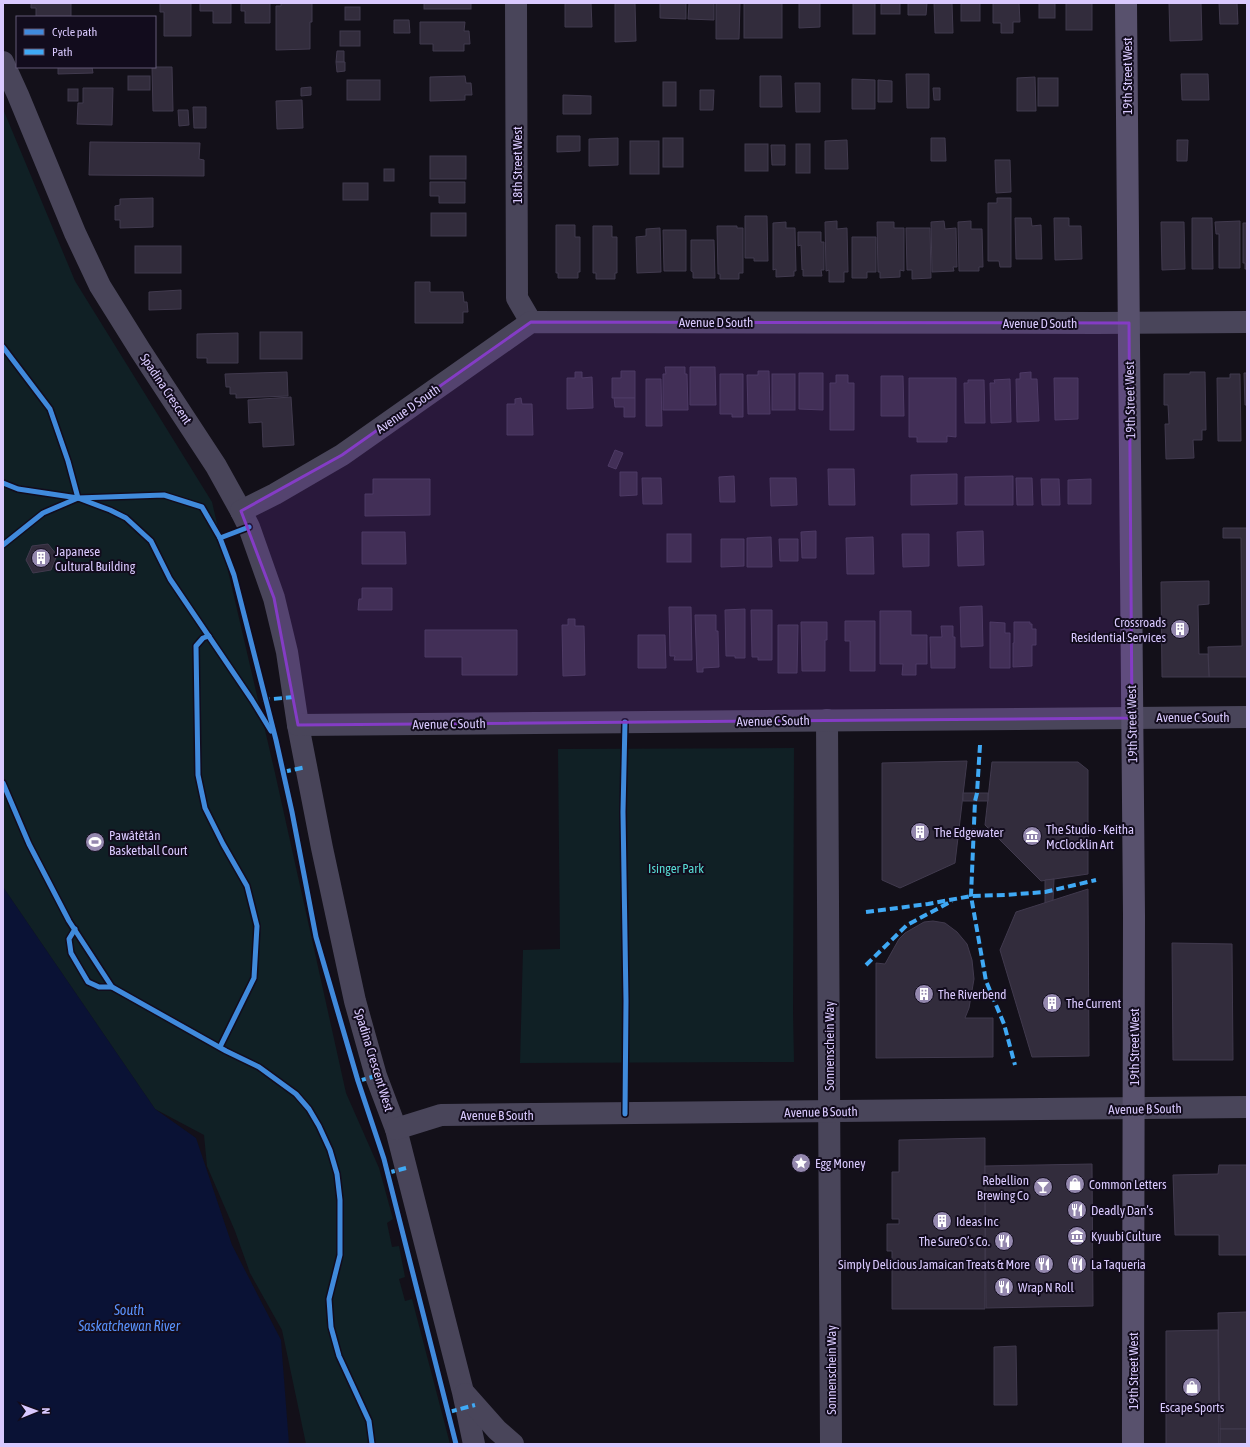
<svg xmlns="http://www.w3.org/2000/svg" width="1250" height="1447" font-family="'Asap Condensed',sans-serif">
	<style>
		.green { fill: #102025 }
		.water { fill: #0a1235 }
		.building { fill: #322c3c; stroke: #413a4e }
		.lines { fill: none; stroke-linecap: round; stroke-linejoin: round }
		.street { stroke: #49455a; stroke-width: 22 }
		.secondary { stroke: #58516d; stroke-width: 22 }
		.quiet { stroke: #3fa9f5; stroke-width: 4; stroke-dasharray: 8 4; stroke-linecap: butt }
		.cycleway-casing { stroke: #120c1d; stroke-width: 8 }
		.cycleway { stroke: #408adc; stroke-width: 5 }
		.marked { fill: #843cc5; fill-opacity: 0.2; stroke: #843cc5; stroke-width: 3; stroke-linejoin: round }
		.labels { text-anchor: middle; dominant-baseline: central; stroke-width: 4; stroke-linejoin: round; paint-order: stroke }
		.street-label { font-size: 13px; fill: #d9c9fe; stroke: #120c1d }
		.poi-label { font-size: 13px; fill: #d9c9fe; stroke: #120c1d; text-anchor: start }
		.park-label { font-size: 13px; fill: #57dbd3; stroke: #120c1d }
		.water-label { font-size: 14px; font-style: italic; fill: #5992fc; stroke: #120c1d }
	</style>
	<rect width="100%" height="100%" fill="#131019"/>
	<g class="green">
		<path d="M3,109L75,281L212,502L275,773L346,1093L379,1168L393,1219L387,1223L392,1247L399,1246L405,1277L399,1279L405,1301L412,1299L450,1444H306L282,1330L250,1273L235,1231L207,1166L204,1135L155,1109L3,887Z"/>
		<path d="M794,748L793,1012L794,1062L520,1063L523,950L560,949L558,749Z"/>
	</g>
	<path class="water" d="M3,887L155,1109L196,1138L232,1245L281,1340L289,1444H3Z"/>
	<g class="building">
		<path d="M31,3H71V17H36V8H31Z"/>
		<path d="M160,3H191V36H164V12H160Z"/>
		<path d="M200,3H231V23H213V11H200Z"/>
		<path d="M241,3H270V23H245V11H241Z"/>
		<path d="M281,3H312V22H310V49L276,50V6H281Z"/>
		<rect x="424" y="3" width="47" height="6"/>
		<path d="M565,3H591L592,27H565Z"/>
		<path d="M615,3H635L636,41L615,42Z"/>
		<path d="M660,3H686V19L660,18Z"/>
		<path d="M689,3H714V20L688,19Z"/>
		<path d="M716,3H740L739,39H716Z"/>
		<rect x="744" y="3" width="38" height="35"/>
		<path d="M799,3H820V27L799,28Z"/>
		<rect x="853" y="3" width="22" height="31"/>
		<rect x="881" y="3" width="19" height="11"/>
		<path d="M908,3H927L926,15H908Z"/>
		<path d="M934,3H952L953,33H935Z"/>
		<rect x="961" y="3" width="19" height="18"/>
		<path d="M993,3H1019L1020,22H1013V33H1001V23H993Z"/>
		<rect x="1039" y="3" width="16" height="15"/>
		<rect x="1066" y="3" width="26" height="27"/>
		<path d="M1169,3H1201L1202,40L1170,41Z"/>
		<path d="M1219,3H1237L1238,24H1220Z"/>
		<rect x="345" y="7" width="15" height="13"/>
		<path d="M394,20H409L410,33H394Z"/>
		<path d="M420,22H465L464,31H469L470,44H464V51H433V44H420Z"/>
		<rect x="340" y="31" width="20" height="15"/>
		<path d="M337,51H344V62H336Z"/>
		<path d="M336,62H345V71L337,72Z"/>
		<path d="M58,67H92L93,73L58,74Z"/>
		<path d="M152,67H172L173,111H153Z"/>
		<path d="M906,74H929V108H907Z"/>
		<path d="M1181,74H1208L1209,100H1182Z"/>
		<rect x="128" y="76" width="22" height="14"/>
		<path d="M465,76L466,83H471L472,95H465V100L430,101V77Z"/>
		<path d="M760,76H781L782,107H760Z"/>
		<path d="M1035,77L1036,111H1017V78Z"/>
		<rect x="1038" y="78" width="20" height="28"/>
		<path d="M852,79L875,80V109H852Z"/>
		<rect x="347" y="80" width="33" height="20"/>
		<path d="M878,80L892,81V102H878Z"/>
		<rect x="663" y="82" width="13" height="24"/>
		<path d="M795,83H820V112H796Z"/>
		<path d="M311,87V95L301,96V88Z"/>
		<path d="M83,88H113L112,125L77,124L78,103H83Z"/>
		<path d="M933,88H940V100H934Z"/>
		<rect x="68" y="89" width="10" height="12"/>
		<path d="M700,90H714L713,110H700Z"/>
		<path d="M563,95L591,96V114H563Z"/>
		<path d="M302,100L303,128L277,129L276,101Z"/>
		<path d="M193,107H206V128H194Z"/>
		<path d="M178,110H188L189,125L179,126Z"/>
		<path d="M557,136H580V151L557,152Z"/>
		<path d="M618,138V165L589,166V139Z"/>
		<rect x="663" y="138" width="20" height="29"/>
		<path d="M931,138H945L946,161H931Z"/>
		<path d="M847,140L848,169H825V141Z"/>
		<path d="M1177,140H1188L1187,161H1177Z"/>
		<rect x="630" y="141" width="29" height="33"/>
		<path d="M90,142L200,143L199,159L204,160V176L89,175Z"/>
		<rect x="745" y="144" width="23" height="27"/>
		<rect x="796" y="144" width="14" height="29"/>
		<path d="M771,145H785V165H772Z"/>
		<rect x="430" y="156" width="36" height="23"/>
		<path d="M995,160H1010L1011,192L996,193Z"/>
		<rect x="384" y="169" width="10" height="12"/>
		<path d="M430,182H465V203H439V196H430Z"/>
		<rect x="343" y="183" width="25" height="17"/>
		<path d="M153,198V227L120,228V220H115V206L120,205V199Z"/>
		<path d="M997,198H1011V267H1000L999,261H988V203H997Z"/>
		<rect x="431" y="213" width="35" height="23"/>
		<path d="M745,216H767L768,261H754V258H745Z"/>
		<path d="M1015,218H1031L1032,226L1041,225L1042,259H1016Z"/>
		<path d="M1054,218H1069V226H1081L1082,259L1055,260Z"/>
		<path d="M1192,218H1212L1213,269H1192Z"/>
		<path d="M837,221V229L847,228L848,272H844V282H829V270L826,271L825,222Z"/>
		<path d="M944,221L945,229L956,228L957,267H953L954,271L932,272L931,222Z"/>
		<path d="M971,221V229H982L983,267H979V271H959L958,222Z"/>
		<path d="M1240,221V268H1219V234H1216L1215,222Z"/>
		<path d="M786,222V228H795L796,271H794V276L776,277V269L773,270V223Z"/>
		<path d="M877,222H894V228H904V271L900,270V277L880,278V272H878Z"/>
		<path d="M1161,222H1184L1185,269L1162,270Z"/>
		<path d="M1243,223H1247V269H1245V263H1243Z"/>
		<path d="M556,225H575V237H580V272H578V278H558V273H556Z"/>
		<path d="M593,226H612V237H617V273H615V279H596V273H593Z"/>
		<path d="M717,226H737V228H743V273H739V279H720V274H718Z"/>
		<path d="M660,228L661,272L637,273L636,237L646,236V229Z"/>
		<path d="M906,228H930L931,278L912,279V270H907Z"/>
		<path d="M663,230H686V271H664Z"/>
		<path d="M798,232H821V242H824V270H821L822,276H803V269L802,270L801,245L798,246Z"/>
		<path d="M852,237H876V272H867V278H852Z"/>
		<path d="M691,240H714L715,278H693V272L691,271Z"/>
		<rect x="135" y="246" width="46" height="27"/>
		<path d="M415,282H430V292H463L464,302H467L468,312H463V323H415Z"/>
		<path d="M181,290V309L149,310V292Z"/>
		<rect x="260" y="332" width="42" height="27"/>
		<path d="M238,333V363H207V358H197V334Z"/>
		<path d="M665,367H685V374H687L688,410H663V374H666Z"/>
		<path d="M690,367H715L716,405H690Z"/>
		<path d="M621,371H635V398H612V378H621Z"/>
		<path d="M758,371H769L770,414H748L747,375H758Z"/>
		<path d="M287,372L288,396L236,398V394H230V387H226L225,374Z"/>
		<path d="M575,372H582V378L592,377L593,408L567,409V378H575Z"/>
		<path d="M1031,372V379H1037L1039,421L1017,422L1016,379H1020V373Z"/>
		<path d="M1190,372H1205L1206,430H1202V440H1193L1194,458L1166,459L1165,424H1169L1168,405H1164V374H1190Z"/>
		<path d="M799,373H823V410L799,409Z"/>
		<path d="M1244,373H1247V405H1245Z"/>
		<path d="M720,374H743V417H732V414H720Z"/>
		<rect x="772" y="374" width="23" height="36"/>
		<path d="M1230,374H1240L1241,441H1218L1217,378H1230Z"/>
		<path d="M836,375H848V383H854V430H830V383H836Z"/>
		<path d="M881,376H903L904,416H881Z"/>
		<path d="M909,378H956V437L947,436V442H917V437H909Z"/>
		<path d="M1054,378H1078V419L1055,420Z"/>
		<path d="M646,379H661L662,426H646Z"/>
		<path d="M1010,379L1011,422L991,423L990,383H995L994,380Z"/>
		<path d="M968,380H984L985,423H965L964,383H968Z"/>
		<path d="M291,397L294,445L263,447L262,422L249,423L248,400Z"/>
		<path d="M521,398L522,404H532L533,435H507V404H515V399Z"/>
		<path d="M614,398H635V417H624V407H615Z"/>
		<path d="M615,450L623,453L616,469L608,466Z"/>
		<path d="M828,469H854L855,505H829Z"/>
		<path d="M620,472H637V495L620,496Z"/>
		<path d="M957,474V504L911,505V475Z"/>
		<path d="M734,476L735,502H720L719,477Z"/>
		<path d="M1013,476V505H965V477Z"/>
		<path d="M642,478H661L662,504H643Z"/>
		<path d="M770,478H796L797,505L771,506Z"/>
		<path d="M1016,478H1032L1033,505H1017Z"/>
		<path d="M373,479H430V515L365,516V494H373Z"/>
		<path d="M1041,479H1059L1060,505H1042Z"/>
		<path d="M1091,479V504H1068V480Z"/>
		<path d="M1223,528H1247V677H1209L1208,647L1242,646L1241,538H1223Z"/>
		<path d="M816,531V558H802L801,532Z"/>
		<path d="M983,531L984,565L958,566L957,532Z"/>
		<path d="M362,532H405L406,564H362Z"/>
		<rect x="667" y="534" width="24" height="28"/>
		<path d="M902,534H929V566L903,567Z"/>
		<path d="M771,537L772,567H747V538Z"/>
		<path d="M873,537L874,574H847L846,538Z"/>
		<path d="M721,539H744V566L721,567Z"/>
		<path d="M779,539H798V561H780Z"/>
		<path d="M48,544L57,555L51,570L33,573L26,560L32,546Z"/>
		<path d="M1209,581V604L1198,605L1199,654H1208L1209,677H1162L1161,582Z"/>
		<path d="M362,588H392V610H358L359,599H362Z"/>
		<path d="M982,606L983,646L961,647L960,607Z"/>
		<path d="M669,607H691L692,660H674L675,656H670Z"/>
		<path d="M745,609V658H735V656H726L725,610Z"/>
		<path d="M751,610H772V660H758V657H752Z"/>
		<path d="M880,611H911V635H927V664H916V675H902L903,664H880Z"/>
		<path d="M695,615H716V631H718L719,667L703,668V672H697Z"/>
		<path d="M568,619H575V626H584L585,675L563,676L562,625H568Z"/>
		<path d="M845,621H875V671H850V641H845Z"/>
		<path d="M801,622H827V640H825V671H802Z"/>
		<path d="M990,622L1005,623V633H1010V668H990Z"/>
		<path d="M1014,622H1030V624H1032V629H1036V645H1032V666L1013,667V643H1014Z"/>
		<path d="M778,625H798L797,673H778Z"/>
		<path d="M941,626H953V637H955V668H931L930,637H942Z"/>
		<path d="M425,630H517V675H462V657H425Z"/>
		<path d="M638,635H665L666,668H638Z"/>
		<path d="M967,761L955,863L900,888L882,880V763Z"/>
		<path d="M992,762H1078L1088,770V874L1041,881L985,825Z"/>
		<rect x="963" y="793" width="25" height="8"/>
		<path d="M1054,879L1053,901L1045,903V880Z"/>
		<path d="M1088,889L1089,1056L1032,1057L1000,950L1016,912Z"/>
		<path d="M933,921L945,923L957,932L967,944L972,960L974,979L969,1008L965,1018H993V1057L876,1058V963L885,964L899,939L905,933L924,922Z"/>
		<path d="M1172,943L1232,944L1233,1060H1173Z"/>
		<path d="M985,1138V1309H892V1251H887V1224H899V1219H892V1172H899V1140Z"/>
		<path d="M1092,1164L1093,1306L986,1308L985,1166Z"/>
		<path d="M1219,1165H1247V1255H1219V1235H1175L1173,1175L1218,1174Z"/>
		<path d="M1247,1312V1429H1220L1218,1313Z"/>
		<path d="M1218,1330L1219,1444H1166V1331Z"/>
		<path d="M1016,1346L1017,1405H994V1347Z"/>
		<rect x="1220" y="1429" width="27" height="15"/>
	</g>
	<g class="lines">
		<g class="street">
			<path d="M516,3L517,298L531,322"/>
			<path d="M3,62L18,95L75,233L100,286L140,350L216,466L241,511L249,527L274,598L287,652L298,725L322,848L355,1001L376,1076L396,1129L463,1392L474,1444"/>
			<path d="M241,511L275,494L342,455L531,322L1096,323L1247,322"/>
			<path d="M827,720L831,1444"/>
			<path d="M298,725L1247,717"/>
			<path d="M396,1129L441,1115L1247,1107"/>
			<path d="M465,1394L497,1430L513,1444"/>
		</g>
		<path class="secondary" d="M1126,3C1128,307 1132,611 1134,915C1135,1092 1132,1268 1133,1444"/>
		<g class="quiet">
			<path d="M262,700L294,697"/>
			<path d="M980,745L977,793L975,801L971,896L986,981L1004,1024L1015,1065"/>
			<path d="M283,772L306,767"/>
			<path d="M866,912L928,904L971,896L1005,895L1045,892L1096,880"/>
			<path d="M866,965L907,925L952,901"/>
			<path d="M358,1081L376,1076"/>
			<path d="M387,1173L406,1168"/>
			<path d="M449,1412L475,1405"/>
		</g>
		<defs>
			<g id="cycleway">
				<path d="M3,347L50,409L68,461L78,498"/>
				<path d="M3,483L18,489L78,498L110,510L126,518L151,541L170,579L252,700L271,731"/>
				<path d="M249,527L220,538L234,575L276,740L292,812L316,937L358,1081L384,1159L456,1444"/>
				<path d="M3,545L43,513L78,498L164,495L202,507L220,538"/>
				<path d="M209,636L203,638L196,646L198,775L205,808L223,844L247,886L257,926L254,978L220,1047"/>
				<path d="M625,722L623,812L626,1001L625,1114"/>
				<path d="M3,783L29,844L69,921L112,987L226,1051L259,1067L296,1094L309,1109L319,1126L330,1150L337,1174L340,1200V1255L329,1299L331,1327L339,1356L369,1421L372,1444"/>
				<path d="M75,929L69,939L71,953L88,982L99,987H112"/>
			</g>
		</defs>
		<use href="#cycleway" class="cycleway-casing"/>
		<use href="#cycleway" class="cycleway"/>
	</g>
	<path class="marked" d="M531,322L1129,323L1132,718L298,725L274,598L241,511L342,455Z"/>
	<defs>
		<symbol id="building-disc" viewBox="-11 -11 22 22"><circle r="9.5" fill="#9488ae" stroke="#120c1d"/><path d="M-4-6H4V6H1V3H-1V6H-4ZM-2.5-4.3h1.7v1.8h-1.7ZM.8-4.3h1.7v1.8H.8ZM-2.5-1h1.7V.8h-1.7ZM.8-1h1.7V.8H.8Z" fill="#fff"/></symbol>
		<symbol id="museum-disc" viewBox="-11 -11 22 22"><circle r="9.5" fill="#9488ae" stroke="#120c1d"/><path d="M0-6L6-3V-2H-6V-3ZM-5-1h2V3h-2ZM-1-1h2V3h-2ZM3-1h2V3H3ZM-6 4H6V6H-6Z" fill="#fff"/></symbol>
		<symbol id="stadium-disc" viewBox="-11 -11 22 22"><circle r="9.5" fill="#9488ae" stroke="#120c1d"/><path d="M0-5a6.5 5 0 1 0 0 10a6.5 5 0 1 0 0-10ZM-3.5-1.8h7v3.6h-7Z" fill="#fff"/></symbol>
		<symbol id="sight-disc" viewBox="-11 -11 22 22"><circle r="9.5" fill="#9488ae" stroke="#120c1d"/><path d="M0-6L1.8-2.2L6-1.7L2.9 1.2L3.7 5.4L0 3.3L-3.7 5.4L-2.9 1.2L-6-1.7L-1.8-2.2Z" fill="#fff"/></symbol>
		<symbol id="shop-disc" viewBox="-11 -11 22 22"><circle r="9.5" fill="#9488ae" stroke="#120c1d"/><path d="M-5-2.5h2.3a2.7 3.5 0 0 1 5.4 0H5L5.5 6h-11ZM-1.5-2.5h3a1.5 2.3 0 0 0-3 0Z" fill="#fff"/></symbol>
		<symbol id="bar-disc" viewBox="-11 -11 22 22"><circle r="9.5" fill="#9488ae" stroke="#120c1d"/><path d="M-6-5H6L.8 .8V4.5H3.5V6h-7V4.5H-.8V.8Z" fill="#fff"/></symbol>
		<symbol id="restaurant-disc" viewBox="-11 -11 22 22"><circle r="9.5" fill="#9488ae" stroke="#120c1d"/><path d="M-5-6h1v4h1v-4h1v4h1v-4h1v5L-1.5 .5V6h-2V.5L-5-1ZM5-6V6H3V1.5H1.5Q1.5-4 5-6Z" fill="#fff"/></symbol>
	</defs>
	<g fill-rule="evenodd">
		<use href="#building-disc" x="30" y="547" width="22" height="22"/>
		<use href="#building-disc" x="1169" y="618" width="22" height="22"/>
		<use href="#building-disc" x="909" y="821" width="22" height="22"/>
		<use href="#museum-disc" x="1021" y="825" width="22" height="22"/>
		<use href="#stadium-disc" x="84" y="831" width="22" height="22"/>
		<use href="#building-disc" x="913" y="983" width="22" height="22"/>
		<use href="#building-disc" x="1041" y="992" width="22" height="22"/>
		<use href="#sight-disc" x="790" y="1152" width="22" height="22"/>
		<use href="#shop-disc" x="1064" y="1173" width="22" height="22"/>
		<use href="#bar-disc" x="1032" y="1176" width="22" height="22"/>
		<use href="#restaurant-disc" x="1066" y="1199" width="22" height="22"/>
		<use href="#building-disc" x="931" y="1210" width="22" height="22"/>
		<use href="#museum-disc" x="1066" y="1225" width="22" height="22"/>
		<use href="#restaurant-disc" x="993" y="1230" width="22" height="22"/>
		<use href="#restaurant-disc" x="1033" y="1253" width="22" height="22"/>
		<use href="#restaurant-disc" x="1066" y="1253" width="22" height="22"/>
		<use href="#restaurant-disc" x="993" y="1276" width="22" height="22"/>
		<use href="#shop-disc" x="1181" y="1376" width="22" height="22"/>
	</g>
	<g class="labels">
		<g class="street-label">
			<text transform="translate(1127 76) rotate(-90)">19th Street West</text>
			<text transform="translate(517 165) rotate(-90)">18th Street West</text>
			<text x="716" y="322">Avenue D South</text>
			<text x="1040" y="323">Avenue D South</text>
			<text transform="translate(166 389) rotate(56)">Spadina Crescent</text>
			<text transform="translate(1130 400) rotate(-91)">19th Street West</text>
			<text transform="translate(408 409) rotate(-35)">Avenue D South</text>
			<text x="1193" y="717">Avenue C South</text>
			<text transform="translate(773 721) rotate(-1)">Avenue C South</text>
			<text transform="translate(449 724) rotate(-1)">Avenue C South</text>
			<text transform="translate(1132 724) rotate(-91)">19th Street West</text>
			<text transform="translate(829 1046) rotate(-90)">Sonnenschein Way</text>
			<text transform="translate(1134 1047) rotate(-90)">19th Street West</text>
			<text transform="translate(374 1060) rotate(73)">Spadina Crescent West</text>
			<text transform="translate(1145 1109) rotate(-1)">Avenue B South</text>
			<text transform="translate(821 1112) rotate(-1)">Avenue B South</text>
			<text x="497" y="1115">Avenue B South</text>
			<text transform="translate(831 1370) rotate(-90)">Sonnenschein Way</text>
			<text transform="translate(1133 1371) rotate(-90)">19th Street West</text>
		</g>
		<g class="poi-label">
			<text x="55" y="551">Japanese<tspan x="55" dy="15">Cultural Building</tspan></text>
			<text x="1166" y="622" text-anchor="end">Crossroads<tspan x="1166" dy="15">Residential Services</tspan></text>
			<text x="1046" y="829">The Studio - Keitha<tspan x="1046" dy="15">McClocklin Art</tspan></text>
			<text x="934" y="832">The Edgewater</text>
			<text x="109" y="835">Pawâtêtân<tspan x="109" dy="15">Basketball Court</tspan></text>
			<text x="938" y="994">The Riverbend</text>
			<text x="1066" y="1003">The Current</text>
			<text x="815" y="1163">Egg Money</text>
			<text x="1029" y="1180" text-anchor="end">Rebellion<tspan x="1029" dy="15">Brewing Co</tspan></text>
			<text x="1089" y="1184">Common Letters</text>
			<text x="1091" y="1210">Deadly Dan’s</text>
			<text x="956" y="1221">Ideas Inc</text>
			<text x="1091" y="1236">Kyuubi Culture</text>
			<text x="990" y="1241" text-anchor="end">The SureO’s Co.</text>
			<text x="1030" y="1264" text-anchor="end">Simply Delicious Jamaican Treats &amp; More</text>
			<text x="1091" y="1264">La Taqueria</text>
			<text x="1018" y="1287">Wrap N Roll</text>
			<text x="1192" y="1407" text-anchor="middle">Escape Sports</text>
		</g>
		<g class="park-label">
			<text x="676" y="868">Isinger Park</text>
		</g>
		<g class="water-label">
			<text x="129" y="1310">South<tspan x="129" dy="16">Saskatchewan River</tspan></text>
		</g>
	</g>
	<rect width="1250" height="1447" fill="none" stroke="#d9c9fe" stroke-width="8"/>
	<rect x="16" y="16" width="140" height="52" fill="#120c1d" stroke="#625877"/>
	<rect x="24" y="29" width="20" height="6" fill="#408adc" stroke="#625877"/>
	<text x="52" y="36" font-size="12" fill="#d9c9fe">Cycle path</text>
	<rect x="24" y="49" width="20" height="6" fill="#3fa9f5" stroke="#625877"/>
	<text x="52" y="56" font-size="12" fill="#d9c9fe">Path</text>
	<g transform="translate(36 1411) rotate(89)" stroke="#120c1d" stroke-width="3" paint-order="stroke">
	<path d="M0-3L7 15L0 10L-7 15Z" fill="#d9c9fe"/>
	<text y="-6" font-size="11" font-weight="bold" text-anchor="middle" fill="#d9c9fe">N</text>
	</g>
</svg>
